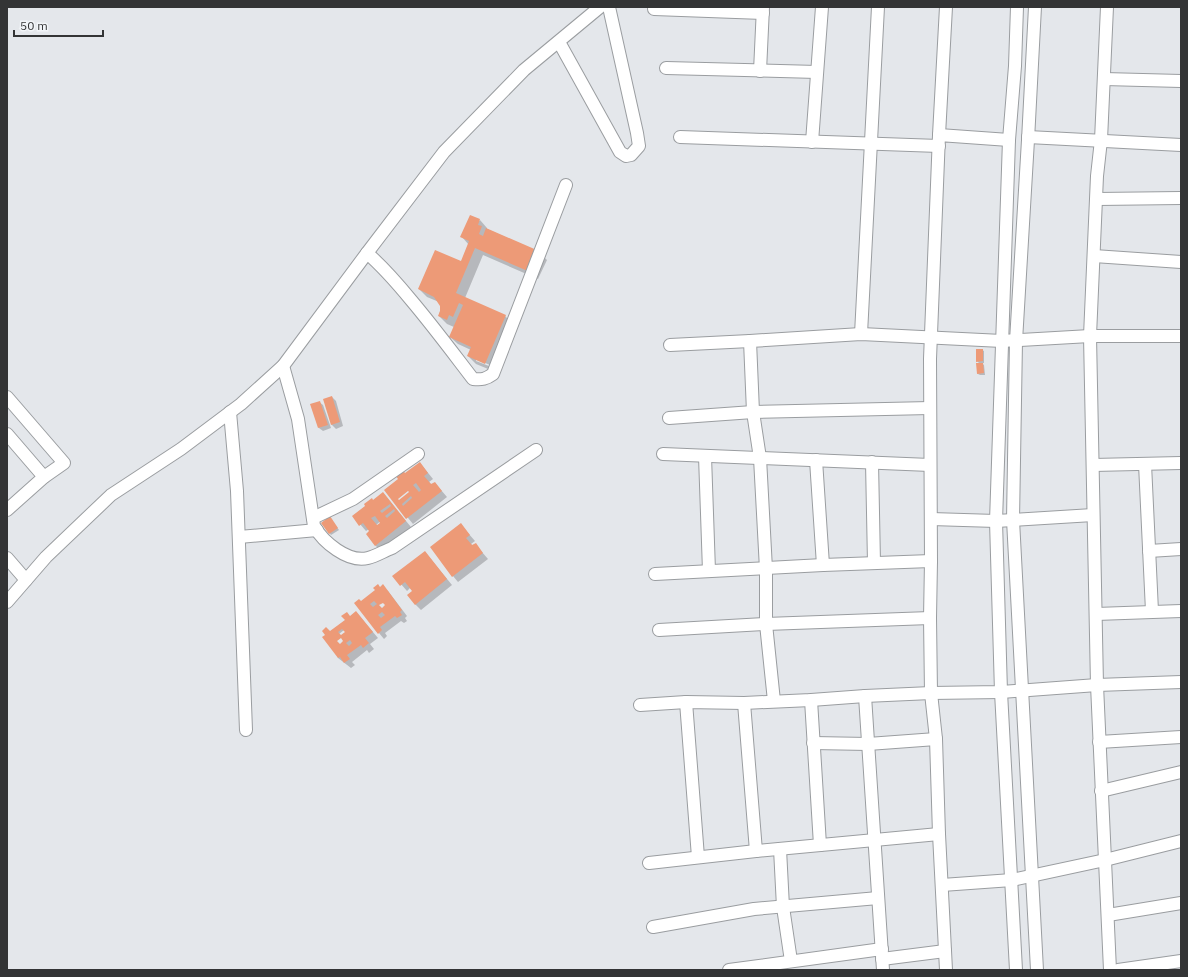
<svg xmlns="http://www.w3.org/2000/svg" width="1188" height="977" font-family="'IBM Plex Sans',sans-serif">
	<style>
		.shadow { fill: #0003; fill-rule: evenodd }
		.building { fill: #ed9a77; fill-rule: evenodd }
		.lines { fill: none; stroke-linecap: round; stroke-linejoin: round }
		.minor-casing { stroke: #9a9da0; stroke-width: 14 }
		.minor { stroke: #fff; stroke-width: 12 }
	</style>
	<rect width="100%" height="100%" fill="#e4e7eb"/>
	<g class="shadow">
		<path d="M480,220L487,228V229L539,252L547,260L538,279L483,255L465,298L505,316L513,324L493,371L476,364L468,356L471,350L458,344L450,337L454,327L447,324L439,316L441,306L439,302L427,297L419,289L461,262L469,245L462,237ZM476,359L490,365L489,366L476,361Z"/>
		<path d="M982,350L984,351V363H981L984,365L985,375H980L978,374L980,364L977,361Z"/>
		<path d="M332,397L336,401L343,426L336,429L332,425L324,400Z"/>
		<path d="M319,402L323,405L331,428L323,431L319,428Z"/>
		<path d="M420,463L433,479L429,482L432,485L435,483L447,497L413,524L385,490ZM408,490L410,492L399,501L397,499Z"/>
		<path d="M383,493L411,527L381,551L375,545L369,529L366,531L353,516ZM383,519L378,526L376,525Z"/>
		<path d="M331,519L339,530L331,535L322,523Z"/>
		<path d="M461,525L475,541L471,544L473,546L475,544L488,559L458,582L453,576Z"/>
		<path d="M425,552L452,585L421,610L415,604L413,591L410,588L407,591L394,576Z"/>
		<path d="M380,588L388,591L407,616L405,618L407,621L404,623L401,621L385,633L387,636L384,639L379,633L361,602ZM383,601L387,606L381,610L378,605Z"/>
		<path d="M356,612L378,638L370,644L374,649L369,653L367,650L352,662L355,665L351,668L338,658L330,632ZM344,630L346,632L341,636L339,634ZM341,637L345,641L339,645L336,641Z"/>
	</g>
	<g class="building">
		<path d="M470,215L480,219L478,225L482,226L479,234L483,236L486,228L539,251L530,272L475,248L456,293L506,315L485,364L467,356L471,347L449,337L463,305L459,303L453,317L449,315L447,320L438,316L440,311V306L434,297L418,289L435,250L461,261L469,241L460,237Z"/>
		<path d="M976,349H983V361L976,362Z"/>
		<path d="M976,363H983L984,373L977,374Z"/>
		<path d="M332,396L340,422L331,425L323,399Z"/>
		<path d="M320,401L328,425L318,428L310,404Z"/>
		<path d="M420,462L428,473L424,476L431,484L435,482L442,491L406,519L384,490L398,479L395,475L402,469L405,473ZM416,483L421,490L419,492L413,485ZM408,491L409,492L399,500L398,499ZM411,496L412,498L403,506L402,504Z"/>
		<path d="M383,492L406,521L375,546L366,534L369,531L363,523L359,526L352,516L365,506L364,504L372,498L373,500ZM390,504L391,506L382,513L380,511ZM394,509L395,511L387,518L385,516ZM375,516L380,523L377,525L371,518Z"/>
		<path d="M330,516L338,528L329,534L321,523Z"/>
		<path d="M461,523L470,535L466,538L472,545L476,543L483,553L452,577L430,547Z"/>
		<path d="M425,551L447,579L415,605L407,595L412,591L405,582L400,586L392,576Z"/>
		<path d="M378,584L380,587L383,584L402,610L400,612L402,615L397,618L395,616L380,627L382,630L378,634L354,603L359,599L361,601L375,590L373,588ZM374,601L377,604L373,607L370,604ZM383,603L385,605L382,608L379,605ZM382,612L385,615L381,618L378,615Z"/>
		<path d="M356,611L373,632L365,638L369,643L363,648L361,645L347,655L350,659L344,663L340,657L338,658L322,637L325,635L322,631L326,627L330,631L345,620L341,616L347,612L350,616ZM342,629L345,632L341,635L338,632ZM341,638L343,641L340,644L337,641ZM350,640L352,643L349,646L346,643Z"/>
	</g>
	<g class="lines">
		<defs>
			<g id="minor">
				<path d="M1035,7L1028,140L1016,341L1013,520L1037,970"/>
				<path d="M1107,7L1101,140L1097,176L1090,336L1097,685L1110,970"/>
				<path d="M654,9L763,13"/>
				<path d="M559,42L620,152L626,156L631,155L639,146L637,133L609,7"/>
				<path d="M666,68L817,72"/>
				<path d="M760,71L763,7"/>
				<path d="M1104,79L1181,81"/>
				<path d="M939,135L946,7"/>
				<path d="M680,137L939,146"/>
				<path d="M1028,137L1181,145"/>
				<path d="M812,142L822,7"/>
				<path d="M1097,199L1181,198"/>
				<path d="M367,253C383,267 397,283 411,300C433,326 453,353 473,379C482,380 486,379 493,374L566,185"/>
				<path d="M1094,256L1181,262"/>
				<path d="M861,334L878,7"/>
				<path d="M670,345L750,341"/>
				<path d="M283,366L298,419L314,526C323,542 348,563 368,558C376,556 384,551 392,548L536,450"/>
				<path d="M7,397L64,463L44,477L7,510"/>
				<path d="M230,412L237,491L246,730"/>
				<path d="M669,418L753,412L930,408"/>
				<path d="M7,434L44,477"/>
				<path d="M663,454L930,465"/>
				<path d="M705,456L709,571"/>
				<path d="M816,460L823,565"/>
				<path d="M872,462L874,563"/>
				<path d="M1145,464L1152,611"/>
				<path d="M1093,465L1181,463"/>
				<path d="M313,518L353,499L418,454"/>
				<path d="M931,519L996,521L1093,515"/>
				<path d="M239,537L317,530"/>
				<path d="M1149,551L1181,549"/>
				<path d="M7,558L26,580"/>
				<path d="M655,574L823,565L931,561"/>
				<path d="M7,602L46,557L111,495L181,449L241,404L283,366L367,253L444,152L524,70L600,7"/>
				<path d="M1096,614L1181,611"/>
				<path d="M659,630L766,624L930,618"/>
				<path d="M865,696L883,970"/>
				<path d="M811,700L820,845"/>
				<path d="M774,701L766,624V569L760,458L753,412L750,341L861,334L1002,341L1090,336H1181"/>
				<path d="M686,702L698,857"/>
				<path d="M744,703L756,851"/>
				<path d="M640,705L686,702L744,703L811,700L865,696L931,693L1001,692L1097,685L1181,682"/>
				<path d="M1099,742L1181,737"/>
				<path d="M813,743L868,744L936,739"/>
				<path d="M1101,791L1181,772"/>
				<path d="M780,849L783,907L791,961"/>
				<path d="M649,863L756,851L939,834"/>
				<path d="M942,885L1012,880L1105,860L1181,841"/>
				<path d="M1108,915L1181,903"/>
				<path d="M653,927L754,909L878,898"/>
				<path d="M882,959L945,951"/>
				<path d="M729,970L882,949"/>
				<path d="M946,970L939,834L936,739L931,693L930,618L931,561L930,359L939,135L1009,140"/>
				<path d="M1016,970L1001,692L996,521L1009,140L1015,66L1017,7"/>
				<path d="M1118,970L1181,961"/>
			</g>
		</defs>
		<use href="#minor" class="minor-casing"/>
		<use href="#minor" class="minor"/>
	</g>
	<rect width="1188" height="977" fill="none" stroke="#333435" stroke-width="16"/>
	<path d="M14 30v6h89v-6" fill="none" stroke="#333435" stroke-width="2"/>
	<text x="20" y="30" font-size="12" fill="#333435" stroke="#f2f5f8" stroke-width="3" paint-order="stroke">50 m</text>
</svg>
